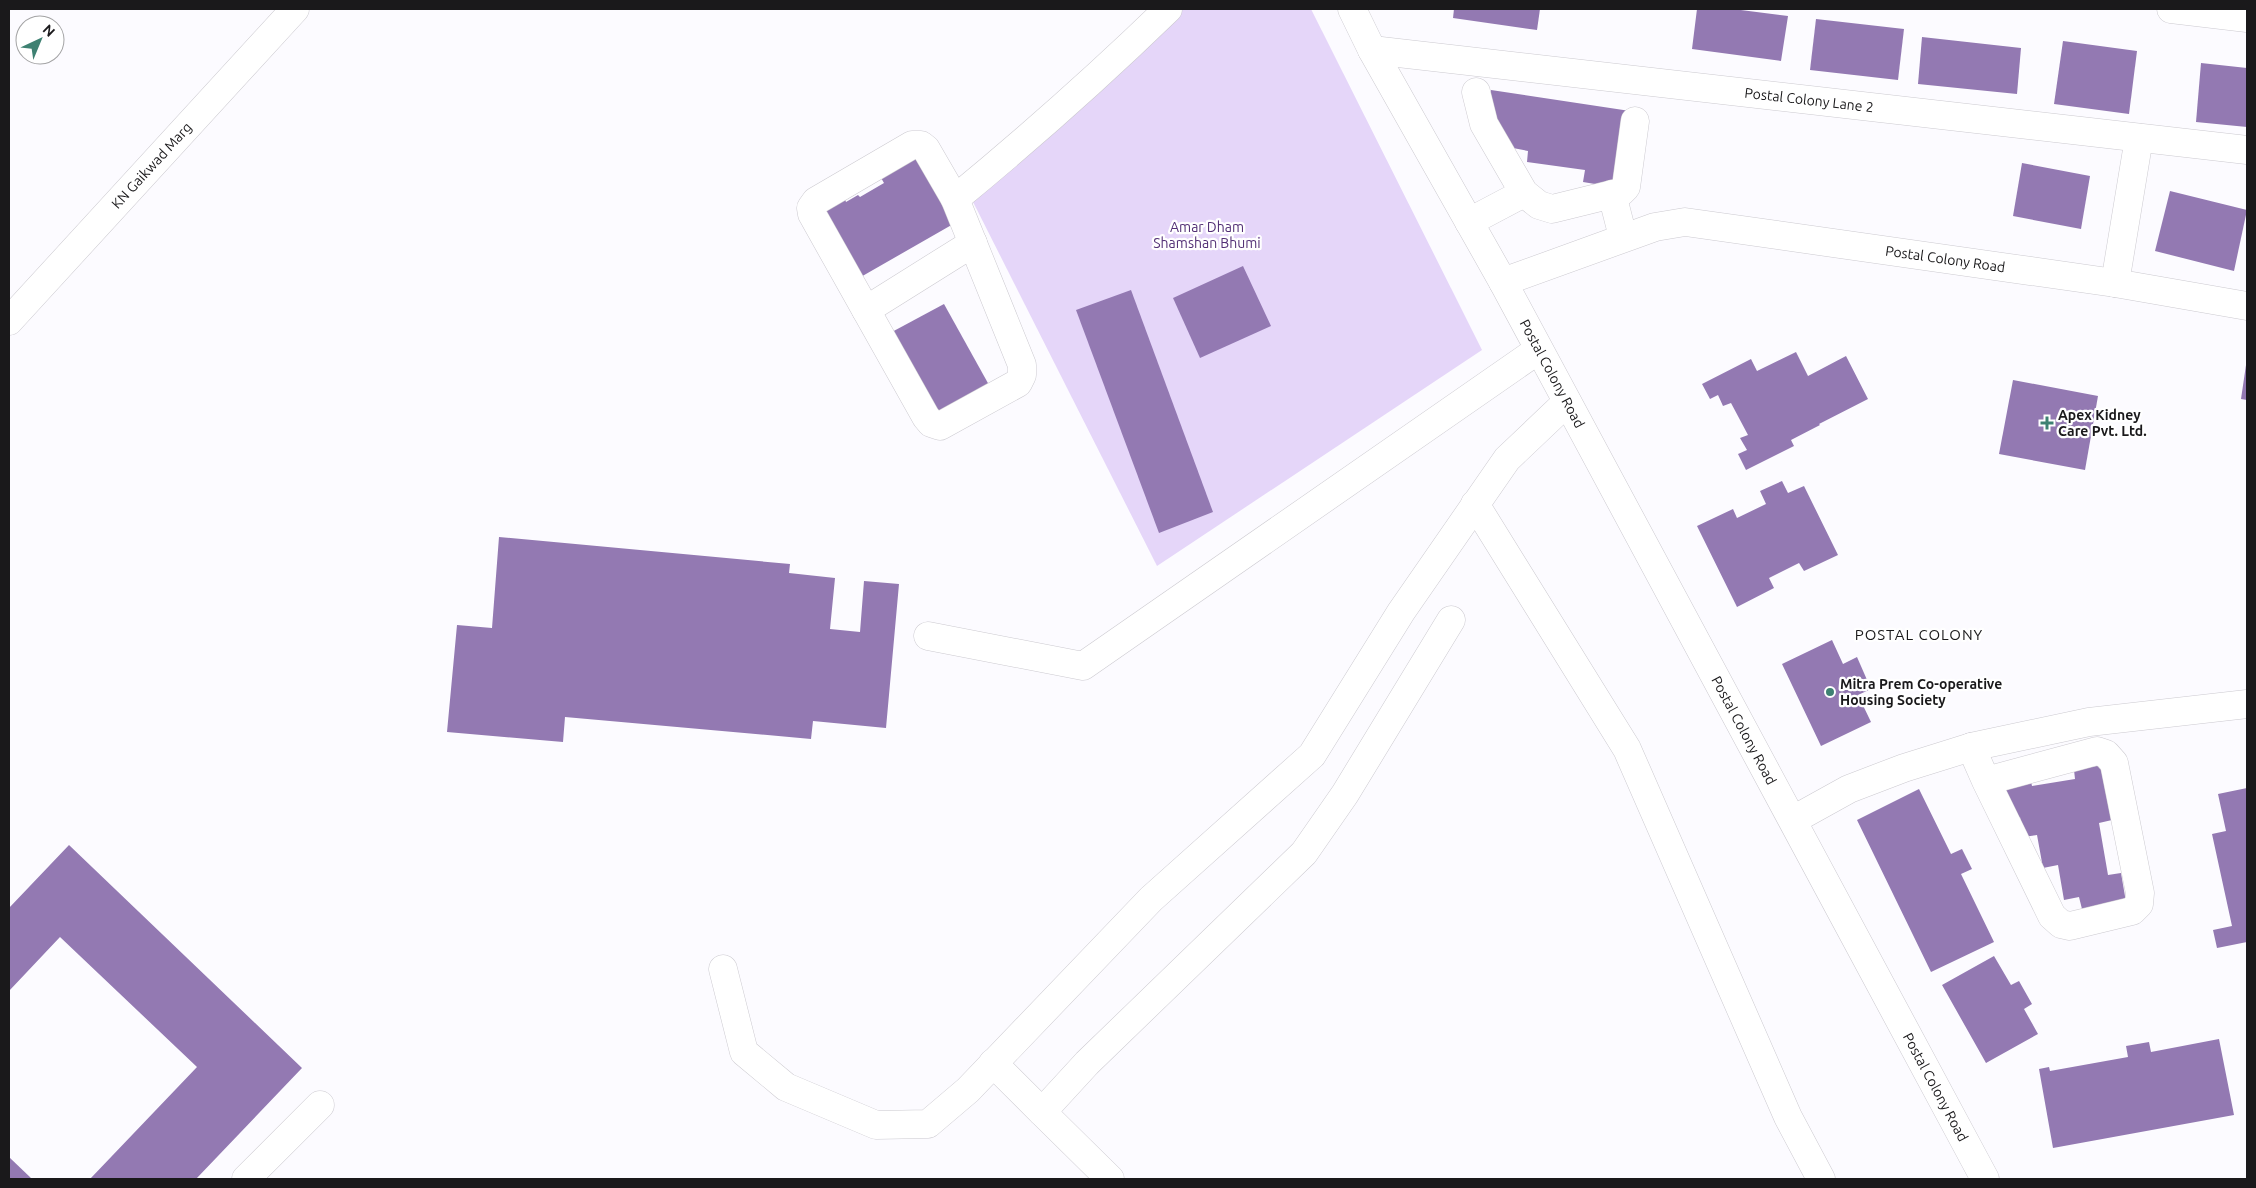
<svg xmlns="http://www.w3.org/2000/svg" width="2256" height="1188" font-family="Ubuntu,sans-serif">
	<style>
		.green { fill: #e5d6f9 }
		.building { fill: #9379b2 }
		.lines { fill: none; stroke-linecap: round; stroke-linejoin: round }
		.minor-casing { stroke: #cccad0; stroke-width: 29 }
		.minor { stroke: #fff; stroke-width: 28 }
		.poi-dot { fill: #3e8172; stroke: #fff; stroke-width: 2 }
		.labels { text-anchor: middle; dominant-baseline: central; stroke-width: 4.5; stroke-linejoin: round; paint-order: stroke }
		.street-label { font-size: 14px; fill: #1a191b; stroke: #fff }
		.park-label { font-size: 14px; fill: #522f75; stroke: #fff }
		.poi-label { font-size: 14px; font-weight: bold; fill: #1a191b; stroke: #fff; text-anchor: start }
		.neighbourhood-label { font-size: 15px; letter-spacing: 1px; fill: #1a191b; stroke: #fff }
	</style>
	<rect width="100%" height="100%" fill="#fcfbff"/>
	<path class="green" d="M1164,9H1311L1482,350L1157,566L967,190Z"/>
	<g class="building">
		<path d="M1454,9H1540L1537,30L1453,18Z"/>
		<path d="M1697,9H1733L1788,16L1781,61L1692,49Z"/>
		<path d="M1816,19L1904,29L1898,80L1810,70Z"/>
		<path d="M1922,37L2021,48L2017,94L1918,84Z"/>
		<path d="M2063,41L2137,51L2129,114L2054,104Z"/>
		<path d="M2201,63L2247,68V127L2196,122Z"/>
		<path d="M1491,90L1630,111L1619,188L1583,182L1585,170L1527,162L1528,151L1513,148L1487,116Z"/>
		<path d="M916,155L955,223L859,278L819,211L844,197L846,202L858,195L860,197L884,183L880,176Z"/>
		<path d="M2022,163L2090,176L2081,229L2013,216Z"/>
		<path d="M2170,191L2247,210L2234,271L2155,251Z"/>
		<path d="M1243,266L1271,326L1200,358L1173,298Z"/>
		<path d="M1131,290L1213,512L1159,533L1076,310Z"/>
		<path d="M944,304L989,385L935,415L890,333Z"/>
		<path d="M1796,352L1808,376L1846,356L1868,399L1819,424L1820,425L1791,440L1794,446L1746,470L1738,454L1747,450L1740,438L1748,435L1731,403L1723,406L1718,395L1710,399L1702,384L1751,359L1757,371Z"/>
		<path d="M2246,365H2247V400L2241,399Z"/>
		<path d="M2013,380L2098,396L2085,470L1999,454Z"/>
		<path d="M1782,481L1788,493L1804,486L1838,555L1804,571L1799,563L1769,578L1774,588L1737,607L1697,526L1733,509L1737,518L1766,504L1760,491Z"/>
		<path d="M499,537L790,564L789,573L835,578L830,629L860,632L864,581L899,584L886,728L813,721L811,739L565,717L563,742L447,732L457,625L492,628Z"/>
		<path d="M1832,640L1843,664L1857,657L1871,689L1858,695L1871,722L1821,746L1782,664Z"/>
		<path d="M2102,765L2112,820L2099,823L2108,875L2121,873L2126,902L2082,909L2079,897L2064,900L2058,865L2043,868L2037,835L2023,837L2020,817L2011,819L2004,782L2030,777L2032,786L2075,779L2074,770Z"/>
		<path d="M2247,788V942L2217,948L2213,930L2232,926L2212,834L2226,831L2218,794Z"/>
		<path d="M1919,789L1951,854L1962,849L1972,869L1961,874L1994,942L1931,972L1857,820Z"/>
		<path d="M69,845L302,1068L196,1179H90L197,1067L60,937L9,991V908Z"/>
		<path d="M1994,956L2011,985L2019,981L2032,1004L2024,1009L2038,1034L1986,1063L1942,985Z"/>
		<path d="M2219,1039L2234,1115L2053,1148L2039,1069L2049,1067L2050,1071L2128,1057L2126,1046L2149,1042L2151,1052Z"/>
		<path d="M9,1157L32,1179H9Z"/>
	</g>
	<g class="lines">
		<defs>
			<g id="minor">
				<path id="s1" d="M1352,9L1372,50L1503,282L1985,1179"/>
				<path d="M2171,9L2247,18"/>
				<path id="s2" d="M1372,50L2247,150"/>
				<path d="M1476,92L1484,124L1524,193L1539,205L1552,209L1621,192L1626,187L1635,121"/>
				<path d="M912,145H921L926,149L955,199L1022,365V375L1018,383L940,426L931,423L926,417L812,214L811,208L816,201Z"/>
				<path d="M1612,194L1623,237"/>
				<path d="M955,199C1029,138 1100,75 1168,9"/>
				<path d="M1469,222L1524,193"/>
				<path id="s3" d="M1503,282L1655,227L1685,222L2115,283L2247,306"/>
				<path d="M2115,283L2139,138"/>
				<path d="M866,310L973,243"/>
				<path id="s4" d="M9,321L295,9"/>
				<path d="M1475,504L1627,749L1788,1117L1821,1179"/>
				<path d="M928,636L1083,666L1538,350"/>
				<path d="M1971,747L1986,781L2052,916L2061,924L2070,926L2132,911L2139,904L2140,893L2114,763L2106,754L2097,751L1986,781"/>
				<path d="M1793,820L1849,789L1904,768L1971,747L2089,722L2247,704"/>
				<path d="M723,969L744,1052L786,1087L876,1125L928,1124L968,1090L1151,899L1312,755L1401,612L1507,459L1567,402"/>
				<path d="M993,1063L1042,1112"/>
				<path d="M246,1179L320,1105"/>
				<path d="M1110,1179L1042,1112L1087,1063L1304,853L1345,794L1451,620"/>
			</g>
		</defs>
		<use href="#minor" class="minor-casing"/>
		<use href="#minor" class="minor"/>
	</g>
	<g class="poi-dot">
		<path d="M2044.5 415.5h5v5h5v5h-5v5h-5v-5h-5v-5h5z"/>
		<circle cx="1830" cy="692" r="5"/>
	</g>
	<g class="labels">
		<g class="street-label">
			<text stroke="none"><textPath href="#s2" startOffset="440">Postal Colony Lane 2</textPath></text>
			<text stroke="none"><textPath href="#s4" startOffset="211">KN Gaikwad Marg</textPath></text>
			<text stroke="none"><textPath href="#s3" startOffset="455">Postal Colony Road</textPath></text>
			<text stroke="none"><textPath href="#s1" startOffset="416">Postal Colony Road</textPath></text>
			<text stroke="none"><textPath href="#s1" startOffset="821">Postal Colony Road</textPath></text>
			<text stroke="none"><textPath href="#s1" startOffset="1226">Postal Colony Road</textPath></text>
		</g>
		<g class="park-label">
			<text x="1207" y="227">Amar Dham<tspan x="1207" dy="16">Shamshan Bhumi</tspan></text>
		</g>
		<g class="poi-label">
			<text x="2058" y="415">Apex Kidney<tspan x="2058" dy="16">Care Pvt. Ltd.</tspan></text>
			<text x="1840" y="684">Mitra Prem Co-operative<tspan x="1840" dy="16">Housing Society</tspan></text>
		</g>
		<g class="neighbourhood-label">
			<text x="1919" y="634">POSTAL COLONY</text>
		</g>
	</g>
	<rect width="2256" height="1188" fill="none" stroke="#1a191b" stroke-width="20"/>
	<g transform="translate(40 40) rotate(44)"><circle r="24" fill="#ffffff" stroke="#a3a3a4"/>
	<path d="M0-4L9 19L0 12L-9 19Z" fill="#3e8172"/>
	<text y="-8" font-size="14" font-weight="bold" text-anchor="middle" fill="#1a191b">N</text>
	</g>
</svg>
